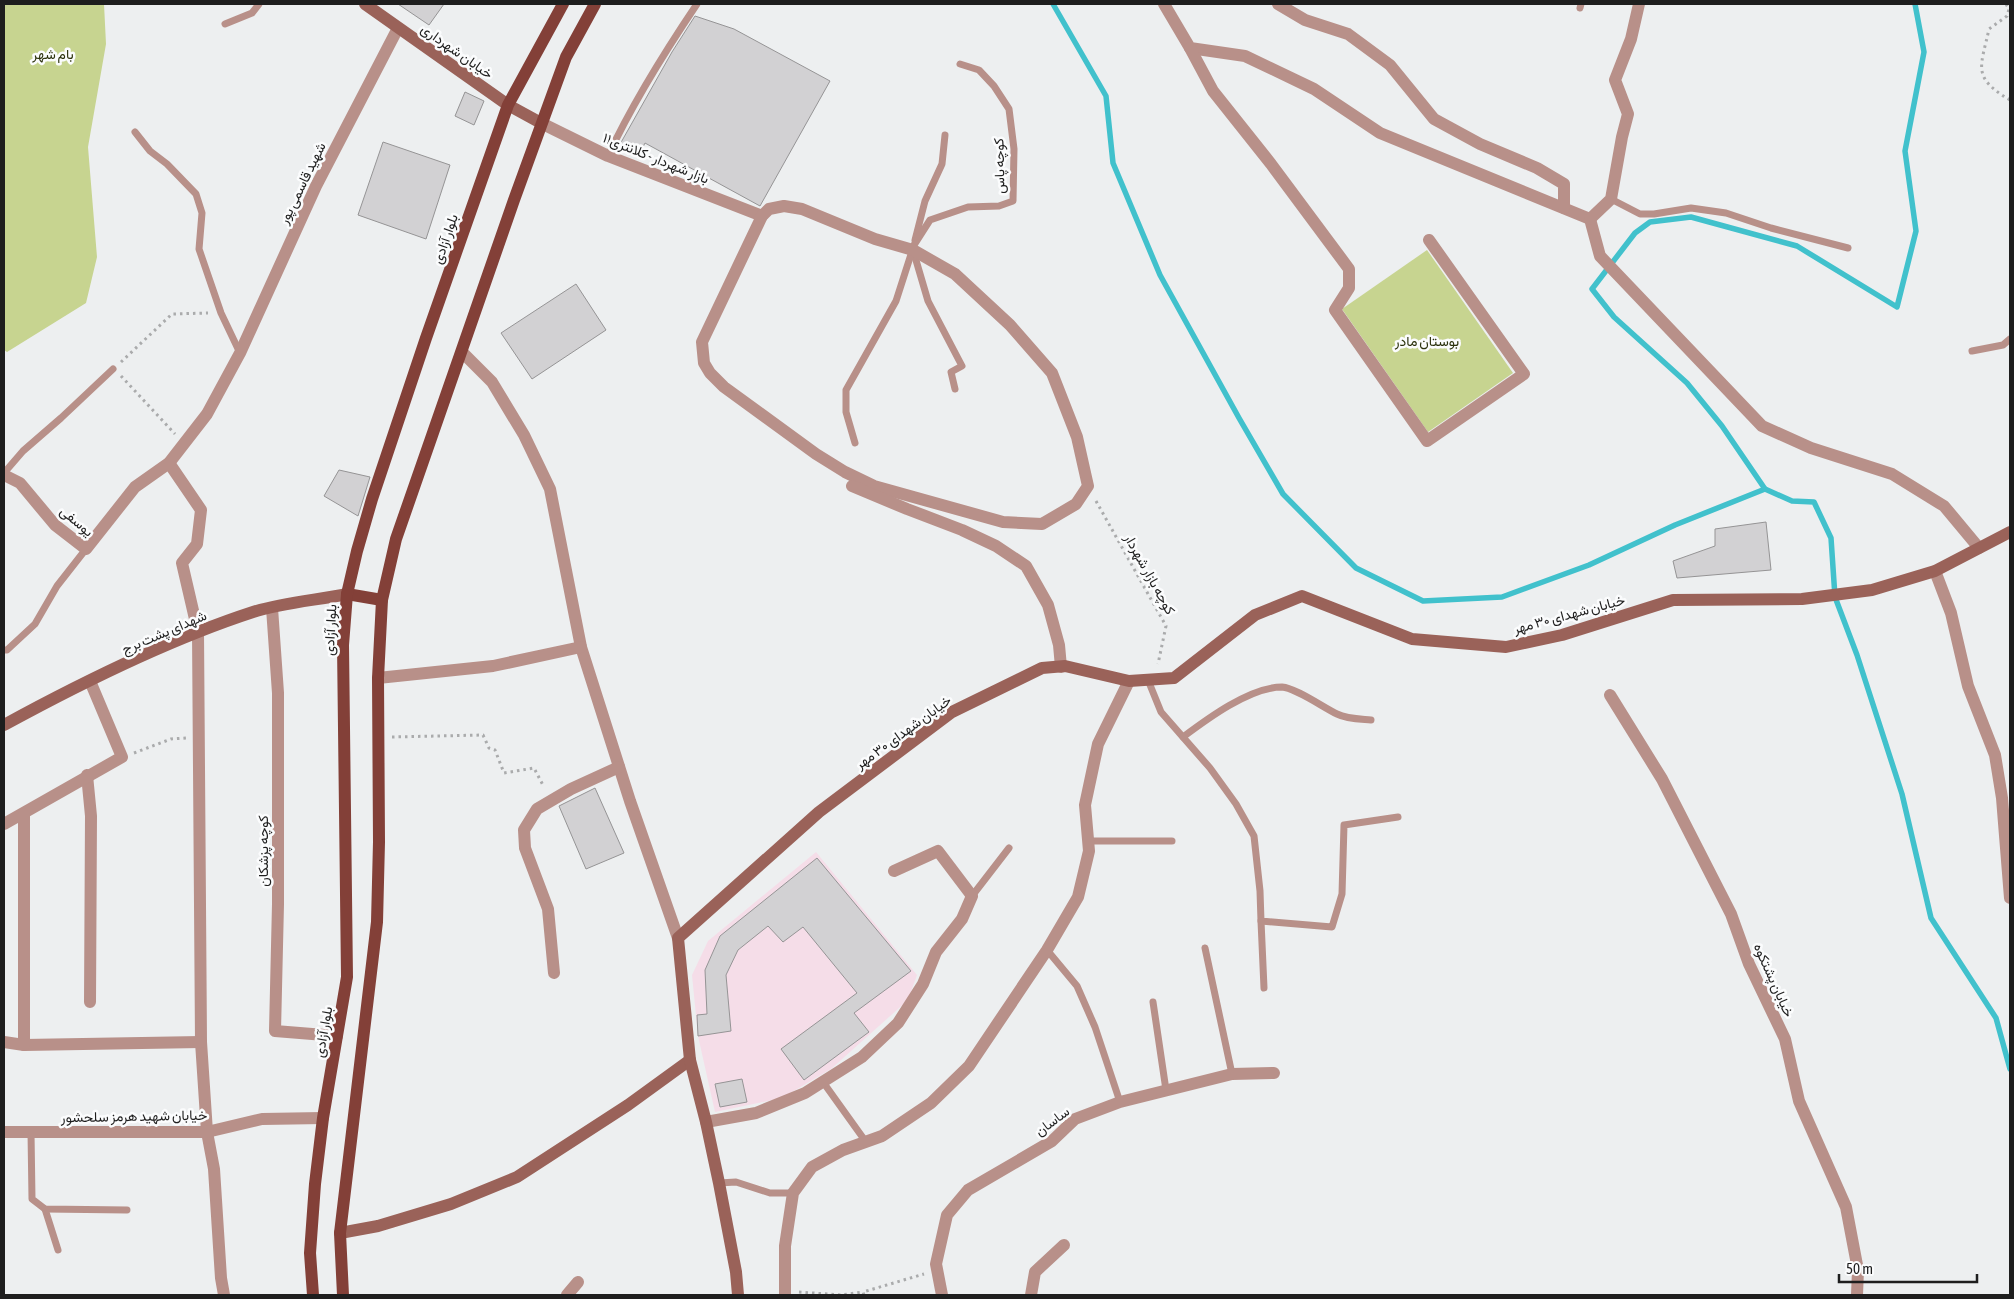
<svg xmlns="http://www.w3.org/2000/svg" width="2014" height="1299" font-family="'Asap Condensed',Vazirmatn,sans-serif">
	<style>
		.education { fill: #f5dde8 }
		.green { fill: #c7d490 }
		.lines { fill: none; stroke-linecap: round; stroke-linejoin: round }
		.stream { stroke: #41c1cc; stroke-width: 5.5 }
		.building { fill: #d2d1d3; stroke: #959495 }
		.path { stroke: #aaabac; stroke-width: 3; stroke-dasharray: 2.5 4; stroke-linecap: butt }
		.lane { stroke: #b89089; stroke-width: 7 }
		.street { stroke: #b89089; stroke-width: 12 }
		.secondary { stroke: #9a6259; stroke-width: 12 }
		.primary { stroke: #834038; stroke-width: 12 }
		.labels { text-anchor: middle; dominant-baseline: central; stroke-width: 5; stroke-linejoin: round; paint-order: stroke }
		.street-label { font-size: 14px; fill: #1e1e1e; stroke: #fbfcfd }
		.park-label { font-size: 14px; fill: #2b310c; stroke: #fbfcfd }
	</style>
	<rect width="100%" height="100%" fill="#edeff0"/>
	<path class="education" d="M816,852L917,975L908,1000L831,1069L782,1098L715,1112L698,1036L692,975L708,941Z"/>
	<g class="green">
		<path d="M4,4H104L106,44L88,147L97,257L86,303L7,352L4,350Z"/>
		<path d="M1427,250L1513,373L1428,432L1342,309Z"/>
	</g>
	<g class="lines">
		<g class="stream">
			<path d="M1053,4L1106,96L1113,163L1160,275L1239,418L1283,494L1356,568L1423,601L1502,597L1589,565L1675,525L1765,489"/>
			<path d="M1915,4L1924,52L1905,151L1916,231L1897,307L1797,246L1691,217L1650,222L1635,233L1592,289L1614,317L1687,383L1722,426L1765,489L1792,501L1814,502L1831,538L1835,597L1857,655L1902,794L1931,918L1996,1018L2010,1069"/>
		</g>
	</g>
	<g class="building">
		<path d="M398,4H444L429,25Z"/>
		<path d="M695,16L734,29L830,81L760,206L645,143L639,155L619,146L672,52Z"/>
		<path d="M465,92L484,101L474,125L455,116Z"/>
		<path d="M383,142L450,165L426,239L358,215Z"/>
		<path d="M576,284L606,330L532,379L501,333Z"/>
		<path d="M339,470L370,477L358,516L324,496Z"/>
		<path d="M1766,522L1771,570L1677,578L1673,561L1715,546V529Z"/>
		<path d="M595,788L624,853L586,869L559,806Z"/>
		<path d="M817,858L911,971L854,1013L869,1032L804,1080L781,1049L857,993L803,927L783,942L768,926L738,950L726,975L731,1031L698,1036L697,1015L707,1014L705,970L720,936Z"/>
		<path d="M742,1079L747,1102L720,1107L715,1084Z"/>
	</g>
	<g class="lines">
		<g class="path">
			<path d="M2006,4L2009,9L2007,16L1989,29C1981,67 1971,77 2010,100"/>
			<path d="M121,362L172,314L208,313"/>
			<path d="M121,376L175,434"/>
			<path d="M1096,501L1166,626L1158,664"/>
			<path d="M392,737L483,735L489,748L495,750L504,773L534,768L544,787"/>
			<path d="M134,753L171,739L186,738"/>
			<path d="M799,1292L841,1295L863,1292"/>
			<path d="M864,1295L863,1292L924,1274"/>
		</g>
		<g class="lane">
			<path d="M1580,8L1581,4"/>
			<path d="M225,24L252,13L259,4"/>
			<path d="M135,132L150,151L167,164L196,194L202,213L199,249L221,313L240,353"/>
			<path d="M608,156C633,102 664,53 697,4"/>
			<path d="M1611,199L1640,214H1654L1691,208L1726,213L1771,228L1848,248"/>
			<path d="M915,240L925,201L942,164L945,135"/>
			<path d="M913,250L928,301L962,366L951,372L955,389"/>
			<path d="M1972,351L2003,345L2010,339"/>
			<path d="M855,443L846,412V390L896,301L914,245L930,220L968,207L999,206L1013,201L1014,149L1009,109L994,86L979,70L960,64"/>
			<path d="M4,473L23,451L61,418L113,369"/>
			<path d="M4,650H7L35,624L57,586L86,549"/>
			<path d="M1148,680L1161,712L1210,768L1236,804L1254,836L1260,891L1261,921L1332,927L1342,894L1344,825L1398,817"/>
			<path d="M1183,737C1207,719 1250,687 1282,687C1296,688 1324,708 1337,714C1347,719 1360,719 1371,720"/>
			<path d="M1088,841H1172"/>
			<path d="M972,896L1009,848"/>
			<path d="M1261,921L1264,988"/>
			<path d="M1205,948L1232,1074"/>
			<path d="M1047,950L1077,986L1095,1027L1120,1102"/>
			<path d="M1153,1002L1166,1090"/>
			<path d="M823,1082L866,1142"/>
			<path d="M31,1132L32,1199L45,1209L127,1210"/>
			<path d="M719,1183L736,1182L770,1193H793"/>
			<path d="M45,1209L58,1250"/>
		</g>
		<g class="street">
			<path d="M1164,4L1190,48L1245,56L1314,89L1380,133L1590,219L1600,256L1762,426L1811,448L1892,474L1944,506L1979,548"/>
			<path d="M1278,4L1305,20L1348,34L1390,65L1434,119L1480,144L1537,168L1564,184V208"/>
			<path d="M1190,48L1213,91L1271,164L1349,269V288L1335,310L1427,441L1524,374L1429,240"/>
			<path d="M541,123L608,156L762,216"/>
			<path d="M784,206L802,209L875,239L913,250L955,274L1010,325L1052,373L1077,437L1088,486L1076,504L1042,524L1003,522L874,486L845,472L816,454L724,387L710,373L704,363L702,342L762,216L769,209Z"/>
			<path d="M1590,219L1611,199L1622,137L1628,114L1615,80L1631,39L1639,4"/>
			<path d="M462,352L492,382L524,435L550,489L581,647L630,801L678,938"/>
			<path d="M169,463L201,510L197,544L182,563L198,632L201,1042L207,1132L214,1169L221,1278L224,1295"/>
			<path d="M4,475L20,483L55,525L86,549L135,487L169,463L207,414L240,353L316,186L398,28"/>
			<path d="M852,486L907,509L962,530L996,546L1026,566L1048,605L1059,645L1061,667"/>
			<path d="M1935,571L1951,613L1968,686L1995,755L2002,798L2010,898"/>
			<path d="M272,608L278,693V904L275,1031L337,1036"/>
			<path d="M378,678L493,666L581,647"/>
			<path d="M1610,695L1662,779L1731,914L1749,964L1785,1039L1799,1101L1846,1207L1858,1270L1857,1295"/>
			<path d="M87,775L91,816L90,1002"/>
			<path d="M4,824L122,757L90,681"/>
			<path d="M554,973L548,909L525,848L524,830L537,809L571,789L619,767"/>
			<path d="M4,1042L24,1045L201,1042"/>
			<path d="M24,1045V814"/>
			<path d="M706,1122L756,1113L805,1093L862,1057L898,1023L923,984L936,952L962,919L972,896L938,851L894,871"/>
			<path d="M4,1132H207L262,1119L323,1118"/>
			<path d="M567,1295L578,1282"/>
			<path d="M785,1295V1246L793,1193L812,1167L843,1150L882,1136L931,1103L969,1066L1047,950L1078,897L1089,851L1085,805L1098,744L1129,681"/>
			<path d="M942,1295L936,1264L947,1215L968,1190L1052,1141L1075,1119L1120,1102L1232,1074L1274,1073"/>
			<path d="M1031,1295L1035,1272L1064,1245"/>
		</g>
		<g class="secondary">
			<path d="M365,4L508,105L541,123"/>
			<path d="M4,725C81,683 170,639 253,612C281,603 317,600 347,594"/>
			<path d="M340,1233L378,1226L451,1204L517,1177L628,1105L690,1060"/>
			<path d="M738,1295L736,1272L719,1183L706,1122L690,1060L678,938L819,812L952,712L1042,668L1065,666L1129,681L1174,678L1255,615L1302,596L1412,639L1506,647L1562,635L1673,600L1802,599L1872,590L1935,571L2010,532"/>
		</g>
		<g class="primary">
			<path d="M347,594L382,600"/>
			<path d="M313,1295L310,1253L315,1184L323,1118L347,977L343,645L347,594L357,551L372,499L426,338L508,105L563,4"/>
			<path d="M343,1295L340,1233L377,922L379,842L378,678L382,600L396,539L514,200L566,57L595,4"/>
		</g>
	</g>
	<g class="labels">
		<g class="street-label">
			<text transform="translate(457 51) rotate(35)">خیابان شهرداری</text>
			<text transform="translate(656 158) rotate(22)">بازار شهردار - کلانتری۱۱</text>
			<text transform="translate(999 166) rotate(-91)">کوچه پاس</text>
			<text transform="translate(302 183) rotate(-64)">شهید قاسمی پور</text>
			<text transform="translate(445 239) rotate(-71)">بلوار آزادی</text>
			<text transform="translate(77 521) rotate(40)">یوسفی</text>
			<text transform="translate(1150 574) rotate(61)">کوچه بازار شهردار</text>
			<text transform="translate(1569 614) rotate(-15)">خیابان شهدای ۳۰ مهر</text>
			<text transform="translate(330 630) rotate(-87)">بلوار آزادی</text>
			<text transform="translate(164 632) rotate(-23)">شهدای پشت برج</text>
			<text transform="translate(903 732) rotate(-36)">خیابان شهدای ۳۰ مهر</text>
			<text transform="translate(263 851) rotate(-90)">کوچه پزشکان</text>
			<text transform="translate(1774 980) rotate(66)">خیابان پشتکوه</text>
			<text transform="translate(323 1032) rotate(-80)">بلوار آزادی</text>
			<text transform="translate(134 1116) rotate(-1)">خیابان شهید هرمز سلحشور</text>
			<text transform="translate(1052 1121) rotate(-37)">ساسان</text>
		</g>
		<g class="park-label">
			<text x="53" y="54">بام شهر</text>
			<text x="1427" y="341">بوستان مادر</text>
		</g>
	</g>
	<rect width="2014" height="1299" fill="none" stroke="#1e1e1e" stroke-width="10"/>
	<path d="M1839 1274v8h138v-8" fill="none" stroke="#1e1e1e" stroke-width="2.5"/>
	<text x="1846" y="1274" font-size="15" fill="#1e1e1e" stroke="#fbfcfd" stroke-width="4" paint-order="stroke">50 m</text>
</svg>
